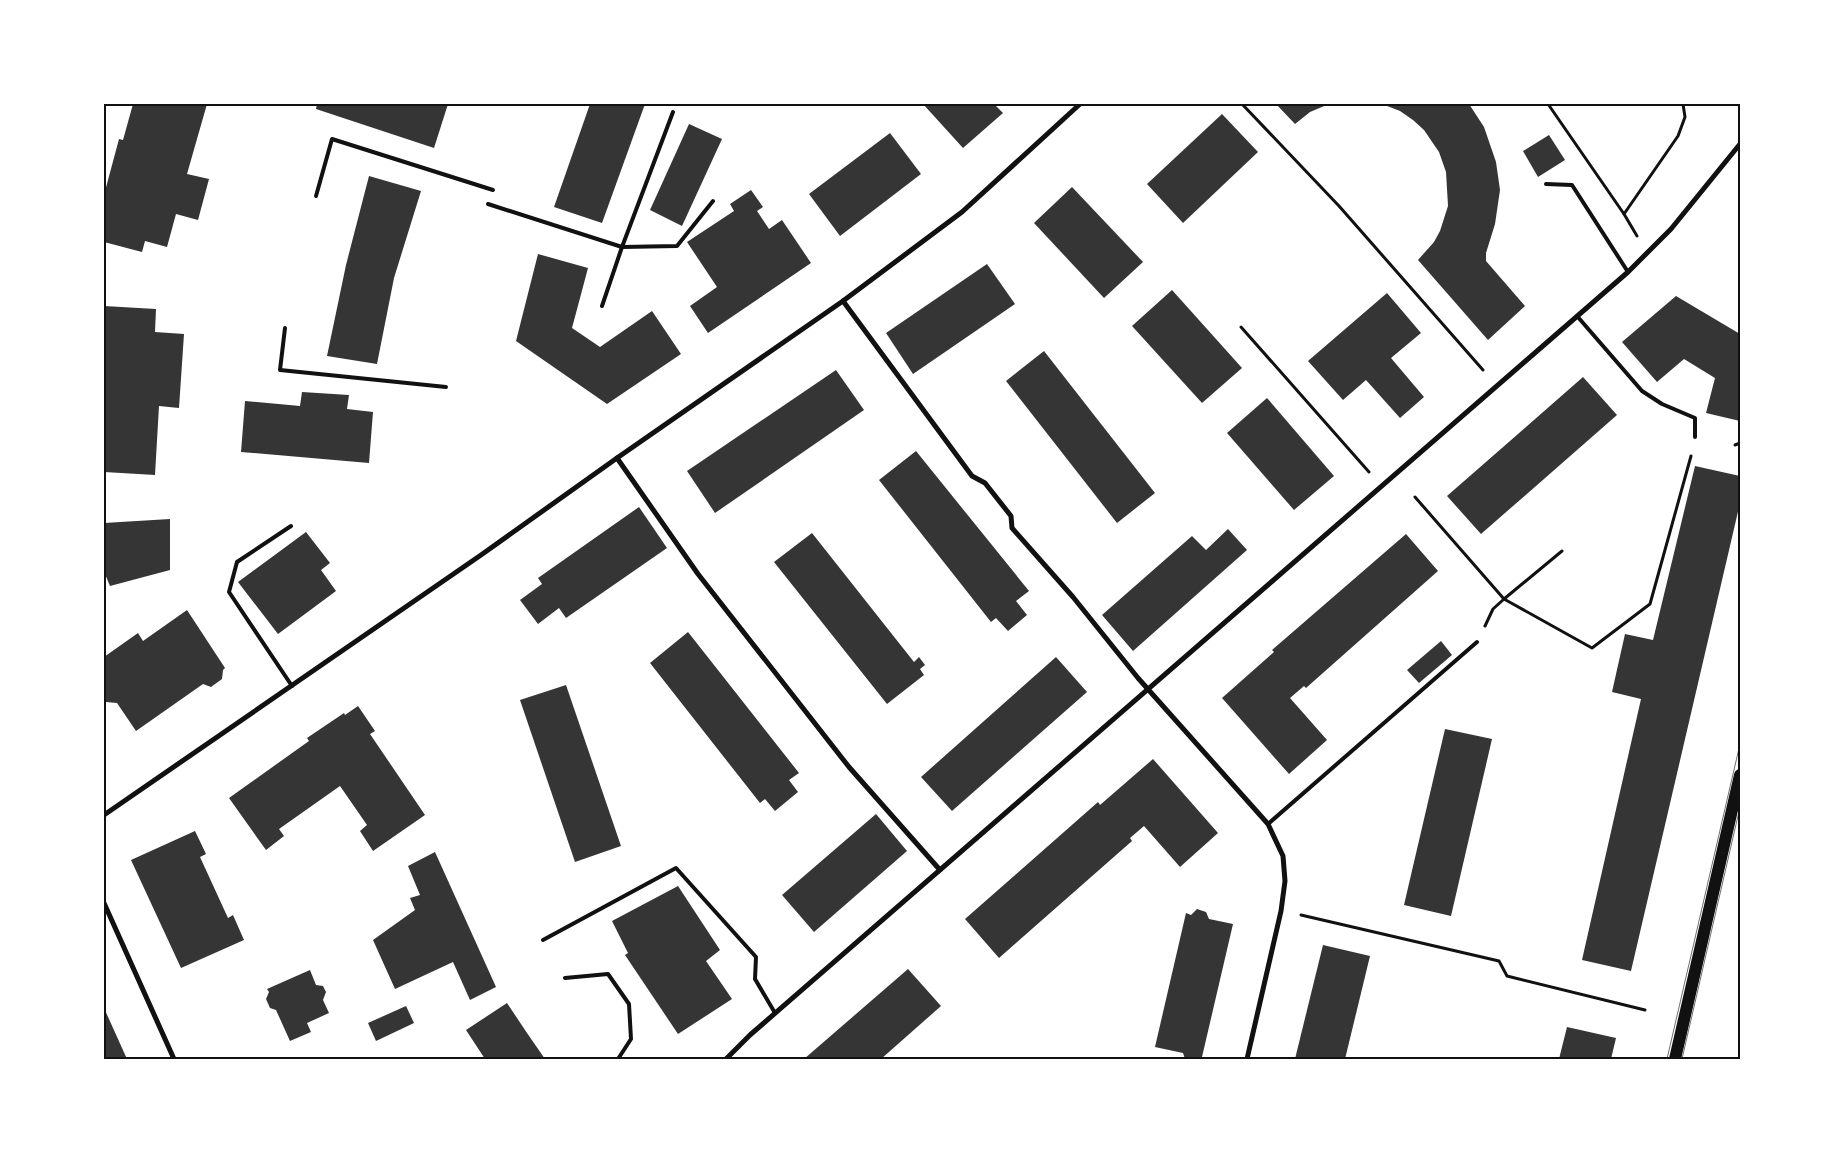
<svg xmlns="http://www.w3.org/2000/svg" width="1844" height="1163" font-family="'DM Sans',sans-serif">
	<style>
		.building { fill: #353535 }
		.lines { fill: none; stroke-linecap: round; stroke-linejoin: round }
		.path { stroke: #111; stroke-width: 3 }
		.service { stroke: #111; stroke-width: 4 }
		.minor { stroke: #111; stroke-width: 5 }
		.primary { stroke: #111; stroke-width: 12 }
		.tram { stroke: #707070; stroke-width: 1 }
		.neatline { fill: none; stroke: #111; stroke-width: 2 }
	</style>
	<rect width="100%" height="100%" fill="#fff"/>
	<g class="building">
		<path d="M133,104H207L187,174L209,179L198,220L176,214L167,247L145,241L142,252L104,242V195L119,139L123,140Z"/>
		<path d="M317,104H448L434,148L316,109Z"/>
		<path d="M590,104H645L602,223L554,207Z"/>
		<path d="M923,104H994L1003,113L963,148Z"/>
		<path d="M1276,104H1329L1310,112L1295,124Z"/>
		<path d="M1382,104H1469L1484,127L1496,162L1500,190L1495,224L1486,253V261L1525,306L1488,340L1418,260L1434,242L1440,231L1448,206L1446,172L1439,152L1424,130L1413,120L1400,111Z"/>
		<path d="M1222,114L1258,152L1183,223L1147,184Z"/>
		<path d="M689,124L722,139L682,226L650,210Z"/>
		<path d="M890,133L921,174L840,236L809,194Z"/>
		<path d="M1549,135L1565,160L1538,177L1523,151Z"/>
		<path d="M369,176L421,191L394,278L377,364L327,356L346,265Z"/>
		<path d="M1072,187L1143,262L1104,298L1034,223Z"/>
		<path d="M751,190L763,207L757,211L769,229L782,220L811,263L708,333L690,306L717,287L687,242L734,211L730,204Z"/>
		<path d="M538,254L588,268L572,328L600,347L652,311L681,354L607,404L516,341Z"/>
		<path d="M987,264L1015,304L913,374L886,333Z"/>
		<path d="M1172,290L1242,368L1202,403L1132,326Z"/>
		<path d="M1387,293L1421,333L1391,358L1424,397L1400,418L1366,380L1343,400L1308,361Z"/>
		<path d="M1676,296L1740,334V421L1706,413L1715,378L1684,359L1657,382L1622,342Z"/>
		<path d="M104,306L156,309L155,332L184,334L179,408L159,406L155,475L104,472Z"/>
		<path d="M1044,351L1155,493L1117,523L1006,381Z"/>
		<path d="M836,370L864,410L715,513L687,471Z"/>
		<path d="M1583,377L1617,415L1481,534L1447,496Z"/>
		<path d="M302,392L349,395L347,409L373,412L369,463L241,452L245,401L300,406Z"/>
		<path d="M1267,398L1334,476L1294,510L1227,433Z"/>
		<path d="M916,451L1029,591L1016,601L1027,615L1008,631L996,618L991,622L879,480Z"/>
		<path d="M1695,466L1740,476V503L1631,971L1582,960L1641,699L1612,692L1625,634L1653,640Z"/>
		<path d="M639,507L667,548L566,618L559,608L538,624L520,600L542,584L538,578Z"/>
		<path d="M170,519V570L110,586L105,574H104V523Z"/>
		<path d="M1228,529L1247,550L1133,651L1102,615L1192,536L1206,550Z"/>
		<path d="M306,532L330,563L321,570L336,591L278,634L238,582Z"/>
		<path d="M812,533L914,662L919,657L925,665L920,669L924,675L887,704L774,562Z"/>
		<path d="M1406,534L1438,571L1306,688L1304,686L1290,698L1327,740L1289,774L1222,698L1274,652L1272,650Z"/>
		<path d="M187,610L225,668L223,670L222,679L211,687L203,684L136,731L117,703L106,702L104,697V657L138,633L143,641Z"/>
		<path d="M688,632L799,773L789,780L798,792L775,811L765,799L760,803L650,663Z"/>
		<path d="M1441,641L1452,655L1419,683L1407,670Z"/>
		<path d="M1056,657L1087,692L952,811L921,777Z"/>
		<path d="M566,685L621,846L575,862L520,700Z"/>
		<path d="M358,706L375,731L370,734L425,815L373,851L360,831L367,825L340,786L279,829L284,836L266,850L229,798L309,741L307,738L344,713L345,715Z"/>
		<path d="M1445,729L1492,739L1451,916L1404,905Z"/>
		<path d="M1153,759L1218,833L1180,867L1144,826L1130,838L1132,841L999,958L965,919L1098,802L1100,805Z"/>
		<path d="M876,814L907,851L814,932L782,895Z"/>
		<path d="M195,831L206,854L200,857L228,918L233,915L244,940L181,968L131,860Z"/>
		<path d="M435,852L496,987L470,1000L453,962L395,989L373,940L415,910L410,898L420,895L408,866Z"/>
		<path d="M678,886L720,950L706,961L732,999L678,1034L625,955L628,953L612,921Z"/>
		<path d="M1197,909L1206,912L1209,919L1233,924L1202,1057L1199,1059H1185L1183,1053L1155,1047L1186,913L1191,915Z"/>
		<path d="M1323,945L1370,956L1346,1055L1345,1059H1295Z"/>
		<path d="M908,969L941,1006L881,1059H804Z"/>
		<path d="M310,970L316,985L323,986L326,992L323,1000L329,1013L307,1023L311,1032L290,1041L276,1010L270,1008L266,999L269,992L267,989Z"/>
		<path d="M507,1003L527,1033L545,1059H485L466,1030Z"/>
		<path d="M406,1006L414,1023L376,1041L368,1023Z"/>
		<path d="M104,1008L127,1059H104Z"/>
		<path d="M1567,1027L1616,1038L1611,1059H1559Z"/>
	</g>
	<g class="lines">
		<g class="path">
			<path d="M1242,104L1339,206L1483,370"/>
			<path d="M1548,104L1624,214"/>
			<path d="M1637,236L1624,214L1678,136L1685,117L1683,104"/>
			<path d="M1241,327L1369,472"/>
			<path d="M1735,445L1740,443"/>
			<path d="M1415,497L1504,599L1562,551"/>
			<path d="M1485,626L1493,609L1504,599L1592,648L1650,604L1691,456"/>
			<path d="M1301,915L1499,961L1507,976L1645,1010"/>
		</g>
		<g class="service">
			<path d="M1546,184L1572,185L1628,272"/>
			<path d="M316,196L332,139L493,190"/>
			<path d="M488,204L622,247L673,112"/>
			<path d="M602,306L622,247L677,246L713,201"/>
			<path d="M1577,316L1642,391L1662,404L1695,418V437"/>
			<path d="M285,328L280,370L446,387"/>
			<path d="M291,526L237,562L229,592L292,686"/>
			<path d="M1268,824L1477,642"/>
			<path d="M543,940L676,868L756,957L755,979L775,1013"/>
			<path d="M565,978L608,974L629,1004L631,1039L618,1059"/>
		</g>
		<g class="minor">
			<path d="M843,301L972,476L985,483L1011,516L1012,528L1073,597L1138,678L1268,824L1283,856L1285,881L1281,911L1247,1059"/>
			<path d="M617,458L698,574L849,767L940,870"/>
			<path d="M104,815L481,555L617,458L843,301L962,212L1080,104"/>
			<path d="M104,903L174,1059"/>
			<path d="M726,1059L750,1035L1628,272L1671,229L1740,144"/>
		</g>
		<path class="primary" d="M1675,1059L1740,775"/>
		<g class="tram">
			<path d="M1667,1059L1740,744"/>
			<path d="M1682,1059L1740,807"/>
		</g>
	</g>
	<rect width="1844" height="1163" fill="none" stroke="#ffffff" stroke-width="210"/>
	<rect x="105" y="105" width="1634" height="953" class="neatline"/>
</svg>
